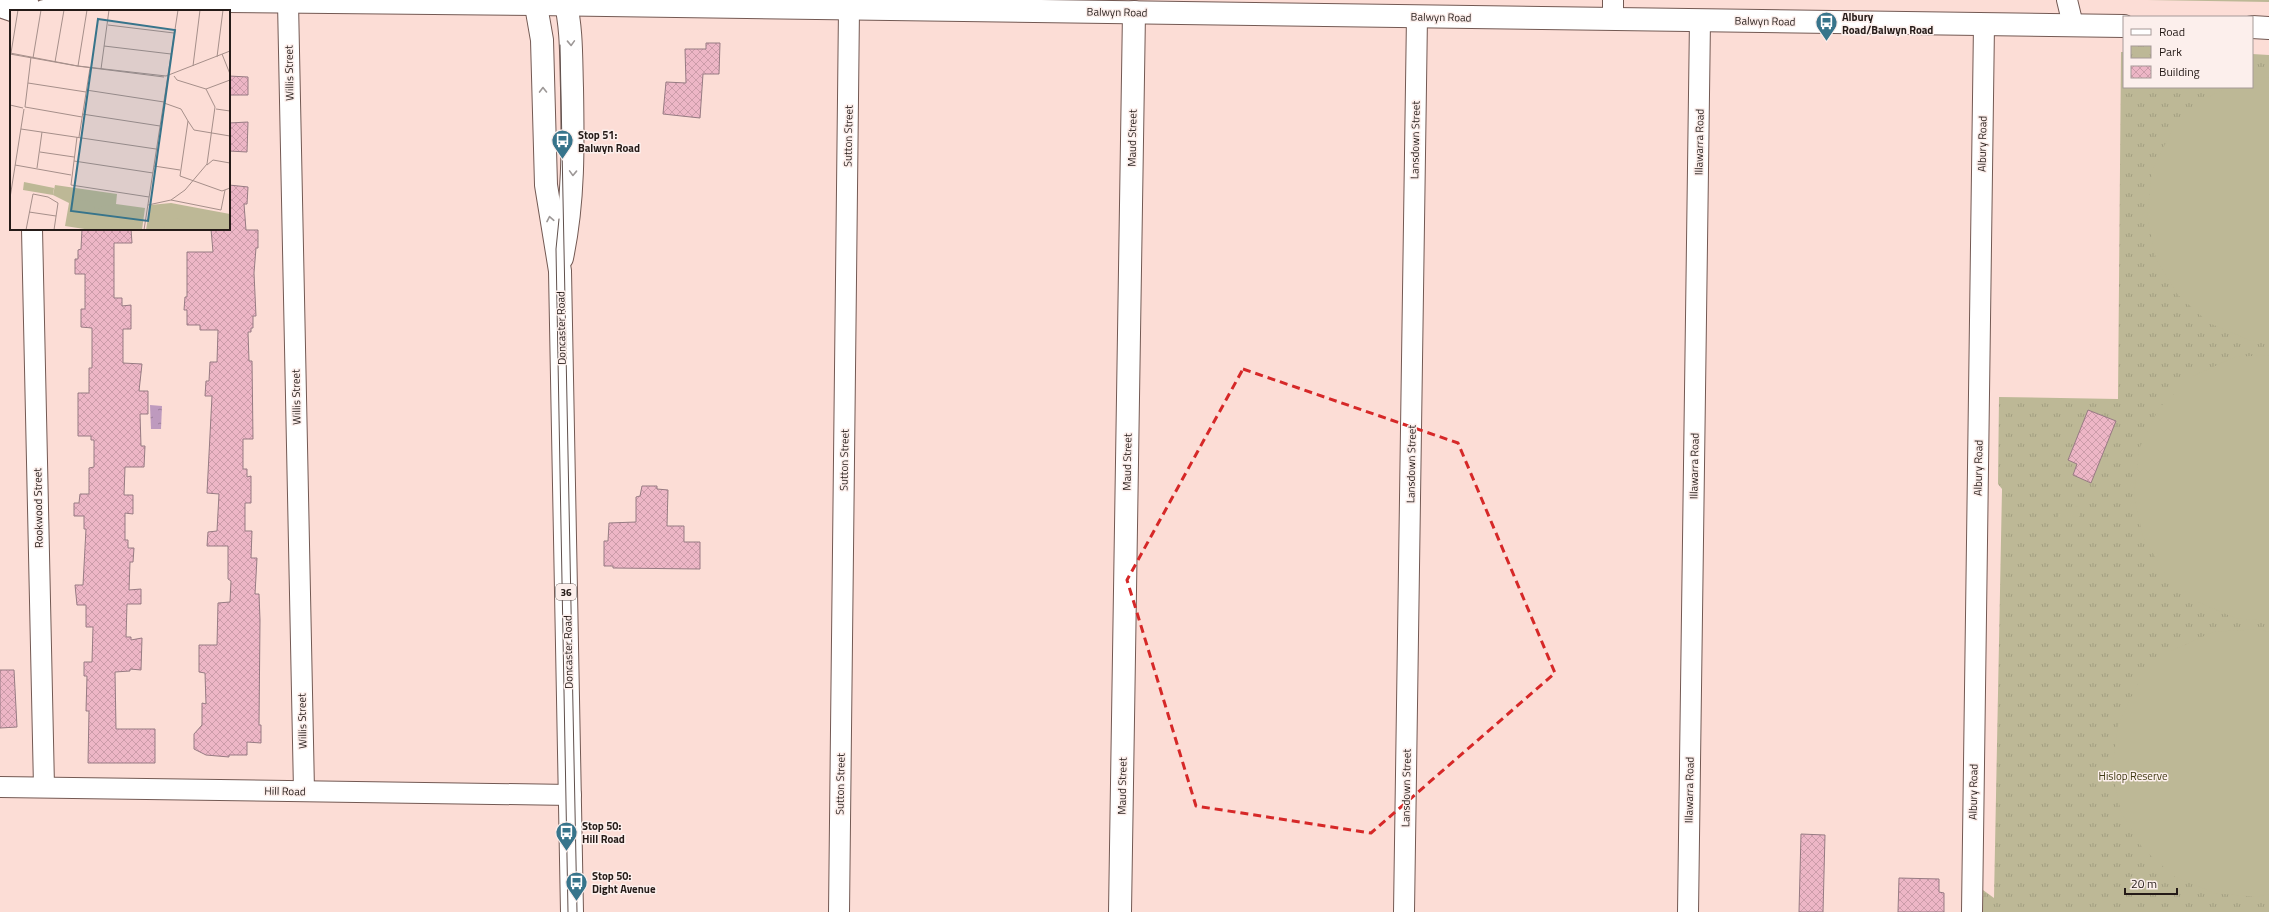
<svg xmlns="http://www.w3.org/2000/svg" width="2269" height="912" font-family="'Titillium Web',sans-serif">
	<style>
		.park { fill: url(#park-tufts) }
		.garden { fill: #bdb896 }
		.water { fill: url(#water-ripples) }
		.building { fill: url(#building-cross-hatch); stroke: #977b83 }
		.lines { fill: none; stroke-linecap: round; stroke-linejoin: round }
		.street-casing { stroke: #735953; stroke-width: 22 }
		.secondary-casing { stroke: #735953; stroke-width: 24 }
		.primary-casing { stroke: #735953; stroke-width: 24 }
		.street { stroke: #fff; stroke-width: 20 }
		.secondary { stroke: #fff; stroke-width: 22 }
		.primary { stroke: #fff; stroke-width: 22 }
		.tram { stroke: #60504c; stroke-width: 1 }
		.oneway { stroke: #9d9897 }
		.marked { fill: none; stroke: #d62828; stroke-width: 3; stroke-dasharray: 8 5; stroke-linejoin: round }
		.labels { text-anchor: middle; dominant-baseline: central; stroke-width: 3; stroke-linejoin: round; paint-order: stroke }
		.shield { fill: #fcefec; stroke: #665b58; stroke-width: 1 }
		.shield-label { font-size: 10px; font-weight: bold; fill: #251b18 }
		.street-label { font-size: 11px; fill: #251b18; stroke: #fcefec }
		.poi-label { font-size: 11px; font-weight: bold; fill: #251b18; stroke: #fcefec; text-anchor: start }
		.park-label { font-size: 11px; fill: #403a13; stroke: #fcefec }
		.inset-road { fill: none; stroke: #a68f8a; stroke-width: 1 }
		.view { fill: #37748b; fill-opacity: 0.15; stroke: #37748b; stroke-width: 2 }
		.inset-edge { fill: none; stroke: #251b18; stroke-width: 2 }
	</style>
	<defs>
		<pattern id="park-tufts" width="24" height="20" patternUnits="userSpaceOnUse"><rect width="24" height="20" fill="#bdb896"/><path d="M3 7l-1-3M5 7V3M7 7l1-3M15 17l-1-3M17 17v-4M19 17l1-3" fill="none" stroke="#a29e81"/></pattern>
		<pattern id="water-ripples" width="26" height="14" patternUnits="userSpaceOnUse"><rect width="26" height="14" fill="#be9abe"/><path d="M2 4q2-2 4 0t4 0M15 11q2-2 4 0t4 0" fill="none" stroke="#9a7d99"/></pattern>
		<pattern id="building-cross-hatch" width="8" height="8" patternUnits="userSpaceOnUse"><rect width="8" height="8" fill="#edb6c6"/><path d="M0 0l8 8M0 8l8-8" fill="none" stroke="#cb9ca9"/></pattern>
	</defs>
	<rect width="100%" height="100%" fill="#fcddd6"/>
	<g class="park">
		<path d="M2147,0H2269V2Z"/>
		<path d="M2121,52H2124V87H2252V54L2269,55V912H1982L1983,890L1994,898L2002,489L1998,484L1999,397L2118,399Z"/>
	</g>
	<g class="garden">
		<path d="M2269,77V341L2249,340L2209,323L2178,295L2156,259L2147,217L2152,171L2172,130L2206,98L2230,87H2252V78Z"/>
		<path d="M2269,355V621L2235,618L2196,601L2165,573L2143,537L2134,496L2139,449L2159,408L2193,376L2235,357Z"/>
		<path d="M2079,506V525L2058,519V511Z"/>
		<path d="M2259,629L2269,632V894L2256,897L2214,893L2175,877L2143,849L2121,812L2112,771L2118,725L2138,683L2171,651L2213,632Z"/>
	</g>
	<path class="water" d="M150,405L162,406L161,429H151Z"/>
	<g class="building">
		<path d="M706,43H720L719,74H703L700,118L663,114L666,82L686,83L685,49H706Z"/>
		<path d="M229,76L248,77V95H229Z"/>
		<path d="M248,122L247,152L229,151V123Z"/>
		<path d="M229,185L248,187L247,204H244L246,230H258V248H256L254,273L256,316H253V328H251V332H248L249,361H252L253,439H243V469H247V477L251,476V503H245V531H252L251,558H257L255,594H259L260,620L259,725H261V743L247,742V755H229V757L206,755L194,749V734L202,725V703L206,704L205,673L199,672V645H217L218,603L230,602L231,581L228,579V546H207L208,532L217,531L219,494L207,493L212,396H205L206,381H209L210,362H217L218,330H200V325H187V310H184L185,297H187V252H213L211,229H229Z"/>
		<path d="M82,229H131L132,243H114V298H122V306L131,305V329H123V363L142,364L139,391H148V414H140L141,446H145L144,467H125L124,495H133V514L125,513V540H128V548H134L133,562H130L129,590L141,589V604H127L126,637H131V640L142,638L141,670L130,669V671L115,672L116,729H155V763H88L89,711H86L87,676H84V662H92L93,627H86V605H77L75,585H83L86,529H84V516H74V503H79L80,494H89V468L94,467V440H91V436H78V393H89V368H92V328L81,327V309H85V274H75V259H78V250L81,249Z"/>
		<path d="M2088,410L2116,421L2091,483L2073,475L2077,464L2068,460Z"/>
		<path d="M642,486H657V489L668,490L667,526H684V542H700V569L613,568V566H604V541H608L609,523L636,522V497L640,496Z"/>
		<path d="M0,670H14L17,727L0,728Z"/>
		<path d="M1801,834L1825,835L1823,912H1799Z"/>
		<path d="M1899,878L1939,879V892L1944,893V912H1898Z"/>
	</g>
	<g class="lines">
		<defs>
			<g id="street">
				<path d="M27,0L31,11"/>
				<path d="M2067,0L2073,25"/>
				<path d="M288,2L304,791"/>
				<path d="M1613,19V0"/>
				<path d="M32,229L44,787"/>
				<path d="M0,787L571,795"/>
				<path d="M839,912L849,8"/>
				<path d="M1404,912L1417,16"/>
				<path d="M1688,912L1700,20"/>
				<path d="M1972,912L1984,24"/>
			</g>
			<g id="secondary">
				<path d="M0,6L15,11"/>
				<path d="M44,11L111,0L536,4"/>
				<path d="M1120,912L1134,12"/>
			</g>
			<g id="primary">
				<path d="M535,0L542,40L546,185L560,271L572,912"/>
				<path d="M536,4L2124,26"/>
				<path d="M2252,27L2269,28"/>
				<path d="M562,258C574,201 573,145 572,88C571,59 572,29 565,0"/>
			</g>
		</defs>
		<use href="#street" class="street-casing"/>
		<use href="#secondary" class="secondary-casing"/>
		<use href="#primary" class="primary-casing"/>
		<use href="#street" class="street"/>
		<use href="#secondary" class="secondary"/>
		<use href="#primary" class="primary"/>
		<g class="tram">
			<path d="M560,45L577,912"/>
			<path d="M559,219L556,249L568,912"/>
		</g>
	</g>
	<defs><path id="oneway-chevron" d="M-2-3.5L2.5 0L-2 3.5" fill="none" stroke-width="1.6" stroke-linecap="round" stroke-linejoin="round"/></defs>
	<g class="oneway">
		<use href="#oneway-chevron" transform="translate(571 43) rotate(88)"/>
		<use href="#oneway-chevron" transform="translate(543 90) rotate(-91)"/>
		<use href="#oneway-chevron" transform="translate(573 173) rotate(92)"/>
		<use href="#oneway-chevron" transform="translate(550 219) rotate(-101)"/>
	</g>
	<path class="marked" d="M1243,369L1458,443L1555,673L1371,833L1196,806L1127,580Z"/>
	<defs>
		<symbol id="bus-pin" viewBox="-11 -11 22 30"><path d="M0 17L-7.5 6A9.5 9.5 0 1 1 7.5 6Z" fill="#37748b" stroke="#fcefec"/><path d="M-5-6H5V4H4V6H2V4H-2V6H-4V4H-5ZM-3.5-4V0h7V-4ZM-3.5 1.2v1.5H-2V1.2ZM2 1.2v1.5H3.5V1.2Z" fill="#fff"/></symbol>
	</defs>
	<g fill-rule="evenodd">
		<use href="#bus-pin" x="1814" y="10" width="25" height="34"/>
		<use href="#bus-pin" x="550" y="128" width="25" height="34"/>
		<use href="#bus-pin" x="554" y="820" width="25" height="34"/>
		<use href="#bus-pin" x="564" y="870" width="25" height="34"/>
	</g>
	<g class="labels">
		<rect class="shield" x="556" y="584" width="20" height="16" rx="3"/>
		<g class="shield-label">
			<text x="566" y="592">36</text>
		</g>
		<g class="street-label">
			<text transform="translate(1117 12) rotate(1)">Balwyn Road</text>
			<text transform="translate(1441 17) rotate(1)">Balwyn Road</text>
			<text transform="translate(1765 21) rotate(1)">Balwyn Road</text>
			<text transform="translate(289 73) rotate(-91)">Willis Street</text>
			<text transform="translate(848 136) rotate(-89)">Sutton Street</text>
			<text transform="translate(1132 138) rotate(-89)">Maud Street</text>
			<text transform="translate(1415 140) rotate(-89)">Lansdown Street</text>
			<text transform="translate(1699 142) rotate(-89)">Illawarra Road</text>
			<text transform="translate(1982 144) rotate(-89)">Albury Road</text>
			<text transform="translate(561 328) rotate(-91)">Doncaster Road</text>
			<text transform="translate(296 397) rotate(-91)">Willis Street</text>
			<text transform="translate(844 460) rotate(-89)">Sutton Street</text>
			<text transform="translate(1127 462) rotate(-89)">Maud Street</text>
			<text transform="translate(1411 464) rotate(-89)">Lansdown Street</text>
			<text transform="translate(1694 466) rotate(-89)">Illawarra Road</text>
			<text transform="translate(1978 468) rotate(-89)">Albury Road</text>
			<text transform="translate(38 508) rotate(-91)">Rookwood Street</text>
			<text transform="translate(568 652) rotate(-91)">Doncaster Road</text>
			<text transform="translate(302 721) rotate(-91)">Willis Street</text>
			<text transform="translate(840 784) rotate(-89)">Sutton Street</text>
			<text transform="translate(1122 786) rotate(-89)">Maud Street</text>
			<text transform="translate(1406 788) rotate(-89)">Lansdown Street</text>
			<text transform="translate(1689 790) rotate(-89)">Illawarra Road</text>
			<text transform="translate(285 791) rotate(1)">Hill Road</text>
			<text transform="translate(1973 792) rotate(-89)">Albury Road</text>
		</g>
		<g class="poi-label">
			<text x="1842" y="17">Albury<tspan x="1842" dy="13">Road/Balwyn Road</tspan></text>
			<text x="578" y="135">Stop 51:<tspan x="578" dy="13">Balwyn Road</tspan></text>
			<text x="582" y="826">Stop 50:<tspan x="582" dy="13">Hill Road</tspan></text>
			<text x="592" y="876">Stop 50:<tspan x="592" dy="13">Dight Avenue</tspan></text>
		</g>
		<g class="park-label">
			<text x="2133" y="776">Hislop Reserve</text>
		</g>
	</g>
	<g transform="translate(10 10)">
		<rect width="220" height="220" fill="#fcddd6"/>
		<path d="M45,175L107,184L106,194L135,198L132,220H81L55,216L59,193L43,185ZM161,193L220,204V220H136L140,195Z" fill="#bdb896"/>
		<path d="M14,172L44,178L43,185L13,180ZM63 201a11 11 0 1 1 22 0a11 11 0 1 1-22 0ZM86 206a11 11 0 1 1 22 0a11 11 0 1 1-22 0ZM109 210a11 11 0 1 1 22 0a11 11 0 1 1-22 0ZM179,207L181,209L177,213L181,220H152L160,210L167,208L174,211ZM207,208L215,212L219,220H192L198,211Z" fill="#bdb896"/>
		<path class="inset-road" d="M98,15L164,23M94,36L161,44M0,43L68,56L156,66L220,41M1,43L8,0M0,44L67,56L154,67M212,44L220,64M207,47L213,0M23,48L31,0M45,52L54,0M68,56L77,0M183,56L190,0M91,59L99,0M158,65L168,0M18,73L76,82M196,79L220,70M76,80L154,92M154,93L171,99L178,111L170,166L212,181L220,178M0,95L13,98M15,97L72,107M15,97L21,47M206,99L220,101M72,104L150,116M178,111L184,120L220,126M11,119L146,139M67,127L61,175L139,187M69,127L80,58M30,142L64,147M64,151L143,163M5,155L61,165M197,155L203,150L220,153M144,156L170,160M27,158L32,122M0,188L14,99M161,190L211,200L215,180M138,195L161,190L175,180L197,154L205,97L196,79L167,70L164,66M19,202L46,206M16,220L23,184L38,187L48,193L44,220M134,220L158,65"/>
		<path class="view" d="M88,9L165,20L138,211L61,201Z"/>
		<rect width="220" height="220" class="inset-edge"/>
	</g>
	<rect x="2123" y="16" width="130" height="72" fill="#fcefec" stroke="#a69a97"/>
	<rect x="2131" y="29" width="20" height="6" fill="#ffffff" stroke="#a69a97"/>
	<text x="2159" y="36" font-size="12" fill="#251b18">Road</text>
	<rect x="2131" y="46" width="20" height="12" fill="url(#park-tufts)" stroke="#a69a97"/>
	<text x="2159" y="56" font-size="12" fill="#251b18">Park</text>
	<rect x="2131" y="66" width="20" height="12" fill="url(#building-cross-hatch)" stroke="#a69a97"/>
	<text x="2159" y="76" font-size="12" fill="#251b18">Building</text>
	<path d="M2125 888v6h52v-6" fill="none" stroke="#251b18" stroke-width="2"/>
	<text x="2131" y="888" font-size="12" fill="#251b18" stroke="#fcefec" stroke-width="3" paint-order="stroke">20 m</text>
</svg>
